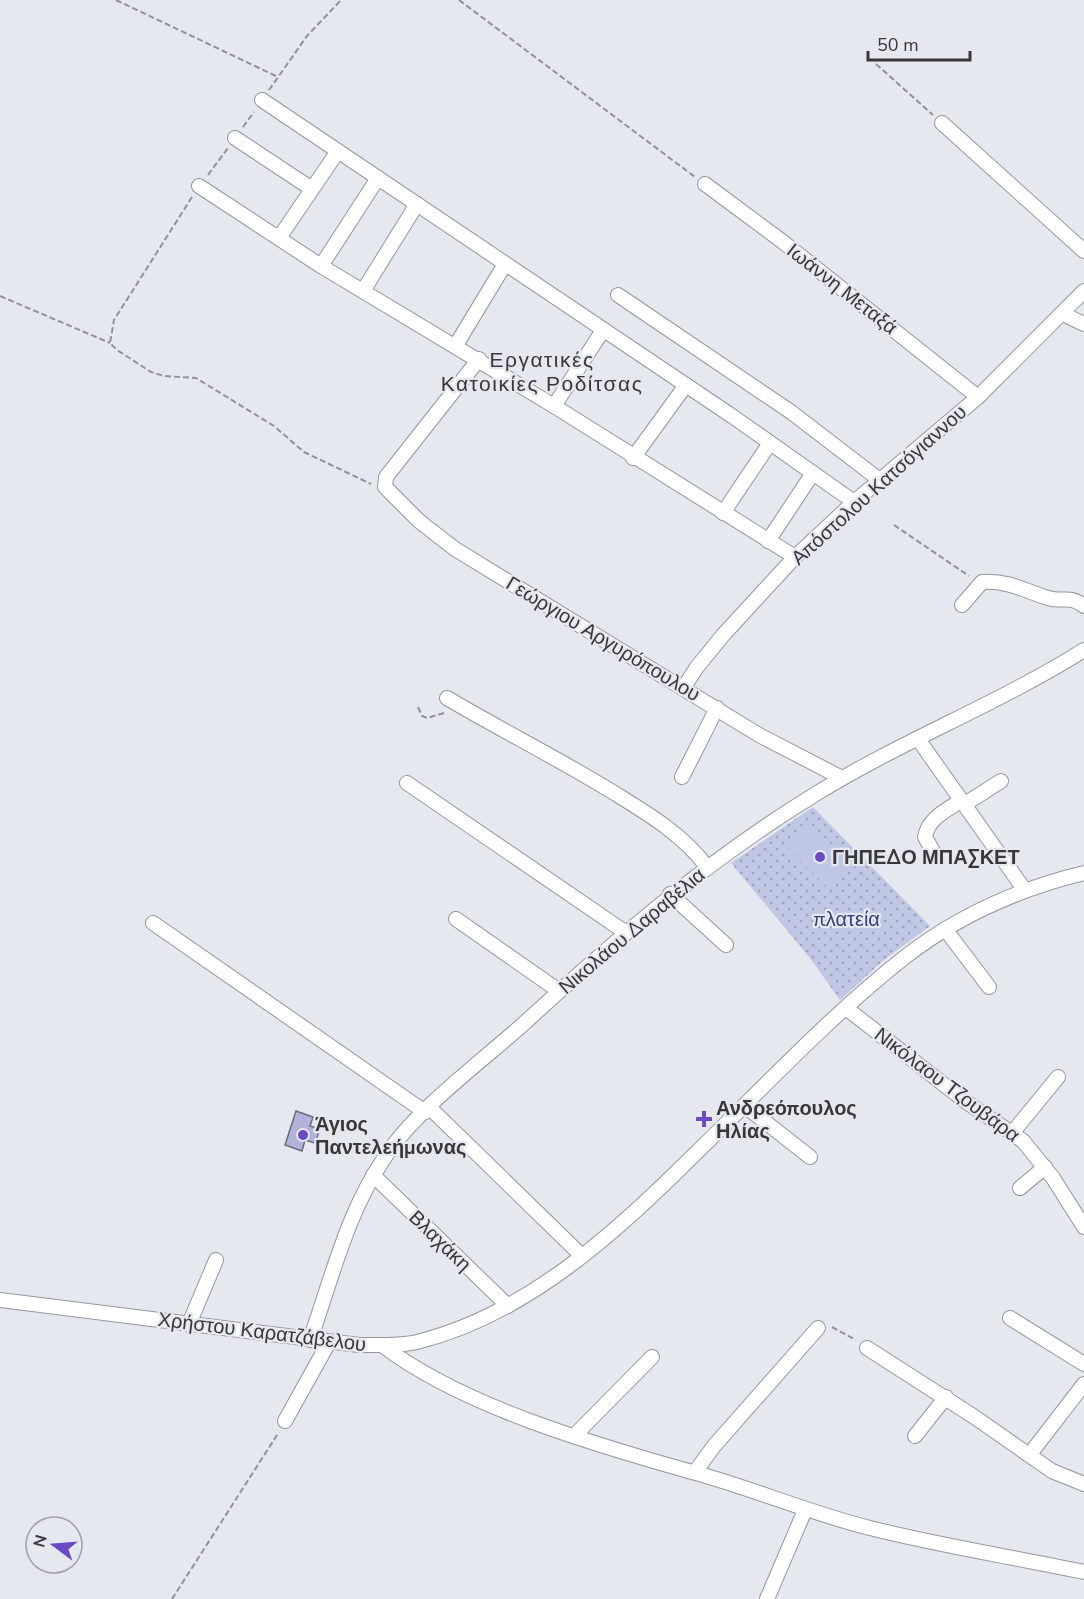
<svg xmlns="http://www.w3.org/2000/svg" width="1084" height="1599" font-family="'Nunito Sans',sans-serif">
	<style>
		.park { fill: url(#park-dots) }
		.garden { fill: #bfc7e4 }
		.building { fill: #b3b2dc; stroke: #6c6c73; stroke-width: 1.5 }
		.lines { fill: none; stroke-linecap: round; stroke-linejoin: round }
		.minor-casing { stroke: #94969d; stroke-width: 16 }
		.path { stroke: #909297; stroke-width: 2; stroke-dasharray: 6 3; stroke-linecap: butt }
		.minor { stroke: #fff; stroke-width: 14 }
		.poi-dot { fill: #6b4ac3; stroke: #e6e8f0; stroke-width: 2 }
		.labels { text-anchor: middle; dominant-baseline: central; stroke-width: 4.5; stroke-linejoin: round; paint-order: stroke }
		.street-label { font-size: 20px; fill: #37383a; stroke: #e6e8f0 }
		.poi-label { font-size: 20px; font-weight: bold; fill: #37383a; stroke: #e6e8f0; text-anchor: start }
		.park-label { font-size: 20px; fill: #364276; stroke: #e6e8f0 }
		.neighbourhood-label { font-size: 21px; letter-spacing: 1.5px; fill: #37383a; stroke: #e6e8f0 }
	</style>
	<defs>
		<pattern id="park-dots" width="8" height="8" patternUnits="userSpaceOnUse" patternTransform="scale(1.5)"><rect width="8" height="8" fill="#bfc7e4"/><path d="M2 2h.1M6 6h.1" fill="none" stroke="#9ca3ba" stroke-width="1.8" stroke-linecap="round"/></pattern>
	</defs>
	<rect width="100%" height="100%" fill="#e6e8f0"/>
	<path class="park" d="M813,807L930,926L885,959L840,1000L810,958L731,863Z"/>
	<path class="garden" d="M811,825L853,865L829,889L788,849Z"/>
	<path class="building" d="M296,1111L313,1117L310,1126L320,1129L315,1143L305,1140L302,1151L285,1145Z"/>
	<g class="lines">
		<defs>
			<g id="minor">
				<path d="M262,100L732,416L854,502"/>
				<path d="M942,123L1084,251"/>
				<path d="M235,138L312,189"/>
				<path d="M705,184L783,242L978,397"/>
				<path d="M199,186L321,266L554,406L795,557"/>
				<path d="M279,238L338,151"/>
				<path d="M321,266L378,178"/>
				<path d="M363,291L417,204"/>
				<path d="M618,295L791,412L881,481"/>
				<path d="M1063,314L1084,324"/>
				<path d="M456,345L505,264"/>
				<path d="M479,359L386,477L385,487L419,521L455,549L759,735L842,778"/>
				<path d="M554,406L603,330"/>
				<path d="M633,458L686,385"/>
				<path d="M723,513L770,443"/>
				<path d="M768,541L813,473"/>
				<path d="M962,605L982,582C1008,580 1025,591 1048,598C1064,603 1068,594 1084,606"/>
				<path d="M684,687L697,667L724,634L795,557L854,502L978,397L1084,291"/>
				<path d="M447,698C501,730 557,758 611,791C645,812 683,834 707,867"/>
				<path d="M918,739L1024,889"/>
				<path d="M682,777L717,708"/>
				<path d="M407,783L625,932"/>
				<path d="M965,804L1001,781"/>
				<path d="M935,855L925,837C928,818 947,810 962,800"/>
				<path d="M670,894L726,945"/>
				<path d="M456,919L559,991"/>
				<path d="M153,923L425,1112"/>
				<path d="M945,929L989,987"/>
				<path d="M846,1008L965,1101L1023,1141L1053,1178L1084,1227"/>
				<path d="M745,1106L810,1157"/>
				<path d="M430,1108L582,1256"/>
				<path d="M1013,1132L1058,1077"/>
				<path d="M373,1175L508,1306"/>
				<path d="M1020,1188L1045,1167"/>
				<path d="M0,1300L359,1345C378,1345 399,1346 417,1342C529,1314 617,1231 696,1153C764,1087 830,1016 905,957C959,915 1018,889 1084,873"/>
				<path d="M1010,1318L1084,1364"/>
				<path d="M189,1324L216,1260"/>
				<path d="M310,1340C332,1278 347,1212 385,1157C416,1110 477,1065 520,1027C614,941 705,862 814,795C901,741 998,704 1084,650"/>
				<path d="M382,1345C461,1406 596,1445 692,1472C752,1488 809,1513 870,1528C941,1546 1013,1557 1084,1572"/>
				<path d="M867,1348L973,1416L1052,1471L1084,1484"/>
				<path d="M285,1421L329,1342"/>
				<path d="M574,1436L652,1357"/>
				<path d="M915,1436L946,1397"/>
				<path d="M1030,1454L1084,1384"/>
				<path d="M695,1472L714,1446L818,1328"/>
				<path d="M767,1599L805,1510"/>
			</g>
		</defs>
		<use href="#minor" class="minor-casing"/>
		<g class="path">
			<path d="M116,0L278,77"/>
			<path d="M459,0L695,177"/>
			<path d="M876,64L933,115"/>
			<path d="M269,90L307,36L341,0"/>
			<path d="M243,127L254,112"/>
			<path d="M208,175L228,148"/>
			<path d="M192,197L114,320L110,343L117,350L151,372L164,376L196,378L274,426L304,452L371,484"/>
			<path d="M0,296L110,343"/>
			<path d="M894,525L969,576"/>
			<path d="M418,707L422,716L427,718L444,713"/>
			<path d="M832,1327L856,1340"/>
			<path d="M172,1599L279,1432"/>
		</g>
		<use href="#minor" class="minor"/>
	</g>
	<g class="poi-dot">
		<circle cx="820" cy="857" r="6"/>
		<path d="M701 1110h6v6h6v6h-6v6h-6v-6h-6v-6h6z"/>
		<circle cx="303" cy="1135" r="6"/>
	</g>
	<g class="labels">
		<g class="street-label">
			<text transform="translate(842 289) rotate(38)">Ιωάννη Μεταξά</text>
			<text transform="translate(879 485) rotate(-42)">Απόστολου Κατσόγιαννου</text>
			<text transform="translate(603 639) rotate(31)">Γεώργιου Αργυρόπουλου</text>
			<text transform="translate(632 931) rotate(-40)">Νικολάου Δαραβέλια</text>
			<text transform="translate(947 1085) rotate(37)">Νικόλαου Τζουβάρα</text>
			<text transform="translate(440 1241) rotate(44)">Βλαχάκη</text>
			<text transform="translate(262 1332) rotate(7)">Χρήστου Καρατζάβελου</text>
		</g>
		<g class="poi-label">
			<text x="832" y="857">ΓΗΠΕΔΟ ΜΠΑΣΚΕΤ</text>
			<text x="716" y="1108">Ανδρεόπουλος<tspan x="716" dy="23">Ηλίας</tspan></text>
			<text x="315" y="1124">Άγιος<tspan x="315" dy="23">Παντελεήμωνας</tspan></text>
		</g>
		<g class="park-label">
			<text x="847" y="919">πλατεία</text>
		</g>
		<g class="neighbourhood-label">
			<text x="542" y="360">Εργατικές<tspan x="542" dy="24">Κατοικίες Ροδίτσας</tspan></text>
		</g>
	</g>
	<g transform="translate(54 1545) rotate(286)"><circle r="28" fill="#e6e8f0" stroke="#a0a2a7" stroke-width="1.5"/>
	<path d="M0-4.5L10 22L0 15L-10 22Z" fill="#6b4ac3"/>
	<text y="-9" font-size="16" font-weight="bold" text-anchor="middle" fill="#37383a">N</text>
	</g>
	<path d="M868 51v9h102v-9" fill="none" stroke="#37383a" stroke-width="3"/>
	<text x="877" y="51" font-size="18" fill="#37383a" stroke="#e6e8f0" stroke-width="4.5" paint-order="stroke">50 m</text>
</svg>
